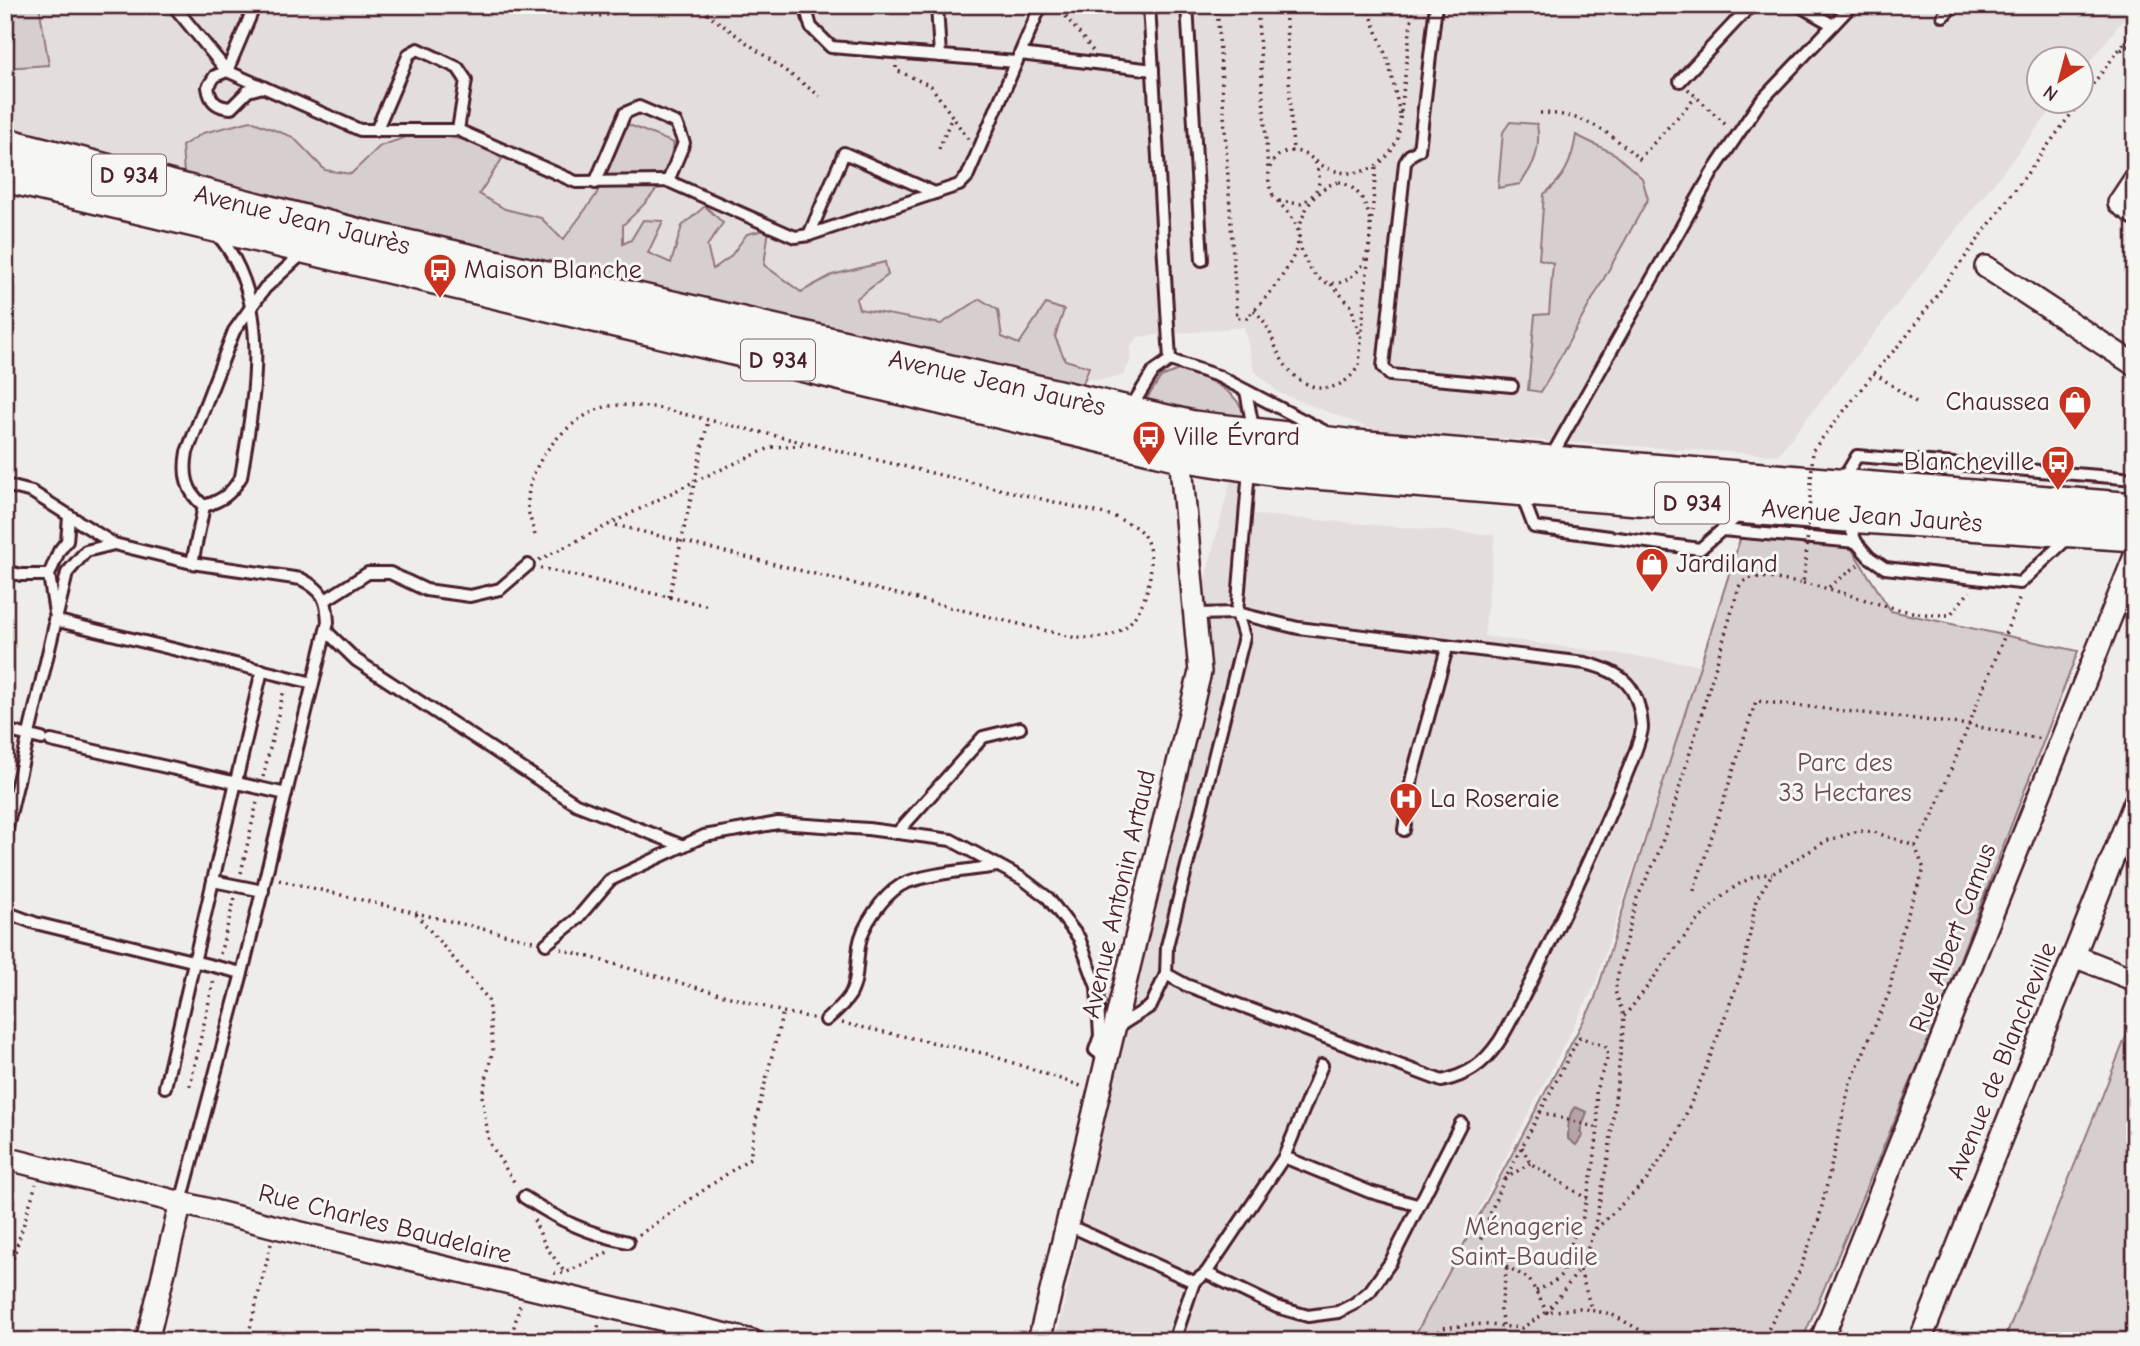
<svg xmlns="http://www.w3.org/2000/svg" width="2140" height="1346" font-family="'Comic Neue',sans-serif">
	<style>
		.built { fill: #e3dedc }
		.green { fill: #d7cfce; stroke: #90777c; stroke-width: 2 }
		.water { fill: #b4a4a5; stroke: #8a6f74; stroke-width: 2 }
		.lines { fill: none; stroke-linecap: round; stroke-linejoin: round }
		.service-casing { stroke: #4a1f2b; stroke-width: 16 }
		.minor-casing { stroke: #4a1f2b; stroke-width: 26 }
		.primary-casing { stroke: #4a1f2b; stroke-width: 38 }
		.path { stroke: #4a1f2b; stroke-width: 3.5; stroke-dasharray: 2 5; stroke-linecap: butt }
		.service { stroke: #f6f6f2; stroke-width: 10 }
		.minor { stroke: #f6f6f2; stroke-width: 21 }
		.primary { stroke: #f6f6f2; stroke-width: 33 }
		.path-bridge { stroke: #4a1f2b; stroke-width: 3.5; stroke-dasharray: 2 5; stroke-linecap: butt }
		.labels { text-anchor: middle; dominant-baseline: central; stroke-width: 6; stroke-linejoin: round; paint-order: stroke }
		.shield { fill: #f6f6f2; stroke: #7e6067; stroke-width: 2 }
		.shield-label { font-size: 24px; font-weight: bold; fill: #4a1f2b }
		.street-label { font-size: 26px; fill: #4a1f2b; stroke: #f6f6f2 }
		.poi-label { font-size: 26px; fill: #4a1f2b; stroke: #f6f6f2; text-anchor: start }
		.park-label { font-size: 26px; fill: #6d4b54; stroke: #f6f6f2 }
	</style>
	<rect width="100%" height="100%" fill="#efedea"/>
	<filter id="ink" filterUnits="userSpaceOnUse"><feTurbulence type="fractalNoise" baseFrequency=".0143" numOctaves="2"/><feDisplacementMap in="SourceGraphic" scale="14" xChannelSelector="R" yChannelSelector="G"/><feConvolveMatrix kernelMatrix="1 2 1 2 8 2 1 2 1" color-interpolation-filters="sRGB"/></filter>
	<g filter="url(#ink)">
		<g class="built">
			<path d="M5,5H2135L2081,73L2080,60H2038V102H2058L1778,455L1377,431L1279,393L1254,371L1244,327L1138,337L1131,347L1130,362L1123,376L1097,380L1087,378L1081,389L531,260L184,174L5,139Z"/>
			<path d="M1231,479L1253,486L1246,514L1495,535L1484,636L1701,665L1594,987L1411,1341H1056L1200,672L1196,614Z"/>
		</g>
		<g class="green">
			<path d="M5,5H39L49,65L5,68Z"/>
			<path d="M251,121L293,137L325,170L351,174L380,146L418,133L474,141L502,159L479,194L505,209L541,218L563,240L596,195L627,124L674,143C665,184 654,196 623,225V244L631,240L643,220L663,221L648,253L671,263L682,226L705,206L723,223L707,246L713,269L730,257L747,234L769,229L764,265L801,292L832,275L885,262L888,275L856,299L859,309L941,324L980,299L998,310L1002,337L1019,344L1046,304L1064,310L1055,337L1065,360L1089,367L1081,389L531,260L184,174L182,146L203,133Z"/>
			<path d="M1510,122L1537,124C1541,149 1535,164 1520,184L1498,188L1503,132Z"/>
			<path d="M1576,135L1615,154L1642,178L1648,199L1541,392L1528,390L1535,315L1549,314L1553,263L1539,259L1544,194C1565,178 1572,161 1576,135Z"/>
			<path d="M1181,369C1205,377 1246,393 1244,422L1144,403L1161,377Z"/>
			<path d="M1743,530L1851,548L1891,611L2078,651L1935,1024L1802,1341H1412L1594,1001Z"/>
			<path d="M2135,1014V1341H2004Z"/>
		</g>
		<path class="water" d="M1575,1107L1587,1112L1580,1132L1583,1135L1576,1145L1568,1139C1568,1128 1568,1113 1575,1107Z"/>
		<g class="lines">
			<defs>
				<g id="service">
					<path d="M173,5L227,71L360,130H458L576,182L668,181L795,237L809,235L959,185L967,177L1041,5"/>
					<path d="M255,5L227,71L215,76L208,87C210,101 216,107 231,108L248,91L263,87"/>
					<path d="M805,5L811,27L831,47L1016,62"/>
					<path d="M937,5L940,56"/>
					<path d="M1149,5L1170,360"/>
					<path d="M1187,5L1202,260"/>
					<path d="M1436,5L1419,150L1410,155L1405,163L1383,367L1390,375L1512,386"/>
					<path d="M1798,5L1833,25"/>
					<path d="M1943,16L1954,5"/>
					<path d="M1020,54L1153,70"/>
					<path d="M1680,81L1751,5"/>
					<path d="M376,131L409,54L418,49L458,68L466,80L458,130"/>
					<path d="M595,183L625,113L639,107L676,123L684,143L668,181"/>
					<path d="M809,235L844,153L935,193"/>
					<path d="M1246,391L1254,433"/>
					<path d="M1130,409L1153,372L1170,360L1218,376L1324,431"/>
					<path d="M1551,457L1712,173L1759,103L1852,5"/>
					<path d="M1842,481L1857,456L2135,479"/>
					<path d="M5,485L32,492L114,544L192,563L301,579C323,590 327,599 328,622L242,973L181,1202"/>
					<path d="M1521,493L1534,527L1700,549L1740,514"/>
					<path d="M204,506C223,500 231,494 241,477C254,398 274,302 218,235"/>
					<path d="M204,506C186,492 183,474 187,452L234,331L265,288L303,253"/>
					<path d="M1847,518L1856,542L1869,557L1885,568L2020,583L2069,537"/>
					<path d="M1722,530L1856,542"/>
					<path d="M192,563L204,506"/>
					<path d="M5,571L21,575H49"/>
					<path d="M327,599L368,573H390L426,590L470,596L500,589L528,565"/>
					<path d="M55,613L49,575L59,551L67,541L69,517"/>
					<path d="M1196,614L1237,613L1298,628L1585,663C1623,672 1639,686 1642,727C1644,750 1518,1015 1498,1043C1483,1065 1467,1075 1442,1081L1186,985L1166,974L1167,946L1244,637L1237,613L1249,470"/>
					<path d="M54,620L313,683"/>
					<path d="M326,631L356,660L576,804L683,846"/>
					<path d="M5,730L42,739"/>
					<path d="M51,741L286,794"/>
					<path d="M1404,830L1412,777L1447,648"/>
					<path d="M897,833L983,737L1020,728"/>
					<path d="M5,836L67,573L86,551L114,544"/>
					<path d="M213,881L263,891"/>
					<path d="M5,912L35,923L242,973"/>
					<path d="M546,944L576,920L610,880L704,836L778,823L868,829L951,840L1023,879L1048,898L1079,938L1097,987L1100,1036L1095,1050L1107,1059"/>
					<path d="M826,1020C860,991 854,988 859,946C862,925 883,896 901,885C922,874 972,870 997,866"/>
					<path d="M1116,1028L1151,1006L1166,974"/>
					<path d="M165,1087L262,670"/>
					<path d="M1284,1157L1370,1192L1417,1205"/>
					<path d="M524,1197C561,1221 585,1233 628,1242"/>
					<path d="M1068,1225L1194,1282"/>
					<path d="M1206,1273L1277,1307L1308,1316L1338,1312L1354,1304L1370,1291L1390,1263L1461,1123"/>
					<path d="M1174,1341L1194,1282L1206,1273L1284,1157L1322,1065"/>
				</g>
				<g id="minor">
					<path d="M2135,179L2119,203L2135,214"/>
					<path d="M1986,267L2135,365"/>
					<path d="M2074,956L2135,980"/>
					<path d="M5,1158L276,1227L752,1341"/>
					<path d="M147,1341L181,1202"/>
					<path d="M1039,1341L1200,672L1180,454"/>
					<path d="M1821,1341L2135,556"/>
					<path d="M1920,1341L2135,802"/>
				</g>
				<g id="primary">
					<path d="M5,145L355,235L1193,428L1355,447L2135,510"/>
					<path d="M5,175L1180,454L1277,469L1847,515L2135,534"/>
				</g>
			</defs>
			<use href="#service" class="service-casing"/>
			<use href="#minor" class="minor-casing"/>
			<use href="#primary" class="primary-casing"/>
			<g class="path">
				<path d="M559,5C595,21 602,18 638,5"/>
				<path d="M695,5L820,96"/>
				<path d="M1057,5L1093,51"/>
				<path d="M1217,5L1237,318H1247C1265,299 1309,252 1296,225C1291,214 1280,204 1272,195"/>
				<path d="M1257,5L1268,171"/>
				<path d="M1285,5L1293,151"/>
				<path d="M1367,5L1389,64L1400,114"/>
				<path d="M2121,50L2135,43"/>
				<path d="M896,66V70L931,86L968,139"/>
				<path d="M1688,89L1728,127"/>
				<path d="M2080,101L2135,29"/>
				<path d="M1540,113C1582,113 1609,131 1639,159L1696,97"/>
				<path d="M939,149L951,119"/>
				<path d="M1339,182C1372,190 1377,235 1363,264C1360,270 1353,275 1348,279C1322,295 1305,266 1300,245C1295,220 1314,186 1339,182Z"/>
				<path d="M1273,195C1264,178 1268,152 1293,151C1306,151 1316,163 1327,168C1357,181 1387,167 1398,138L1413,5"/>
				<path d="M1279,201L1300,204C1320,195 1325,177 1312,159"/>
				<path d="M1331,284L1351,306L1360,336"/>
				<path d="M1254,310C1273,328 1271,343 1284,363C1304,394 1340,398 1359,365L1376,168"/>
				<path d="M1874,373L1916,402"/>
				<path d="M1813,450L1874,373L1906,337L2080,102"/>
				<path d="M535,535C533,526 529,517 528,508C525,464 566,419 605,407C619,403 639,407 654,407L1113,516C1121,520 1131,524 1138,529C1163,550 1148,611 1124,628C1109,639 1093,638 1076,638L611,524"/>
				<path d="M539,560L695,481L772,447L807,445"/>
				<path d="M540,568L709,606"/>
				<path d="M1803,583C1852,592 1900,617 1950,615L1970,591"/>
				<path d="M1829,587L1858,565"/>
				<path d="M669,597L708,421"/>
				<path d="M263,777L284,690"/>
				<path d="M1915,846L1932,817L2020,597"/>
				<path d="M241,873L257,802"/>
				<path d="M279,880L533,941"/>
				<path d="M1694,891L1756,701L1969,725L2041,739"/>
				<path d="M416,914L488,999L493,1049L482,1096L489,1142L516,1185"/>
				<path d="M561,949L783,1012L813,1018"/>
				<path d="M220,954L235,897"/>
				<path d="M1624,1016C1660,976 1716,873 1772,874"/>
				<path d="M842,1023L987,1054L1081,1086"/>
				<path d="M190,1086L214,979"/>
				<path d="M1540,1112L1598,1128"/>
				<path d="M1522,1147L1530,1163L1587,1199"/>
				<path d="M1505,1179L1530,1163"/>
				<path d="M534,1220L545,1245L565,1273"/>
				<path d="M1596,1229L1646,1181L1676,1137L1704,1073L1744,966L1756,900L1772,874L1826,841L1858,831L1874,832L1915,846L1924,869L1901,933L1889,993L1850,1084L1819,1219L1799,1272L1762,1341"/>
				<path d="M639,1235L750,1158L757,1115L783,1012"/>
				<path d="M11,1265L36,1184"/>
				<path d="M1580,1270L1591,1308"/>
				<path d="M554,1273H565L608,1252"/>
				<path d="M1536,1291L1554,1282L1563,1273L1573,1238L1582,1221L1594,1162L1598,1128L1596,1090L1608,1056L1606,1047L1580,1037L1578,1039L1498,1193L1480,1241L1485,1254L1529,1279L1547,1312L1580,1269L1594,1231L1609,1152L1622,1040L1624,1016L1615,991L1620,963L1637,898L1657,857L1673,810L1739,587C1749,568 1785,583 1803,583L1806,561"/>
				<path d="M1503,1325L1500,1310L1507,1267"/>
				<path d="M247,1341L271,1244"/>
				<path d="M510,1341L520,1305"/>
				<path d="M596,1341L599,1322"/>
				<path d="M629,1341L632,1329"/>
				<path d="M1428,1341L1442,1328L1476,1324L1522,1328L1547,1312L1579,1308L1611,1314L1660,1341"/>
				<path d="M1522,1341V1328"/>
			</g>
			<use href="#service" class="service"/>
			<use href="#minor" class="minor"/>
			<use href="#primary" class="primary"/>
			<path class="path-bridge" d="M1806,561L1813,450"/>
		</g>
	</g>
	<defs>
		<symbol id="bus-pin" viewBox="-11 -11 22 30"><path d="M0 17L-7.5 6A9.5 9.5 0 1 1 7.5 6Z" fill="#c8321e" stroke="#f6f6f2"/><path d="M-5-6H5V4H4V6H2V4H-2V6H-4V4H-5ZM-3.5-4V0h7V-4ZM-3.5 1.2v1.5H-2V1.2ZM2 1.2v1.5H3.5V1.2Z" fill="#fff"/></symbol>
		<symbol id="shop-pin" viewBox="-11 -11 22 30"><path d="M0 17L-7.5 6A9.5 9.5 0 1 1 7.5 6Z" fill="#c8321e" stroke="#f6f6f2"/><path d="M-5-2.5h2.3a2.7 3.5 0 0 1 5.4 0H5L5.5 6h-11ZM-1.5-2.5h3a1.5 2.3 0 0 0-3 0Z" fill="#fff"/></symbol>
		<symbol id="hospital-pin" viewBox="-11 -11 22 30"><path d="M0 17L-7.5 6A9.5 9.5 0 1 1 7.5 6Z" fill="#c8321e" stroke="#f6f6f2"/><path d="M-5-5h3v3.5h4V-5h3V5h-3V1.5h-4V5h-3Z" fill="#fff"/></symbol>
	</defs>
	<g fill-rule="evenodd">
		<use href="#bus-pin" x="421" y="251" width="38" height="52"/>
		<use href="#shop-pin" x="2056" y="383" width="38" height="52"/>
		<use href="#bus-pin" x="1130" y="418" width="38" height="52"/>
		<use href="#bus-pin" x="2039" y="443" width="38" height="52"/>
		<use href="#shop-pin" x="1633" y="545" width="38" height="52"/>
		<use href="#hospital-pin" x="1387" y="780" width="38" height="52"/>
	</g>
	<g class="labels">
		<g class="shield">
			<rect x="92" y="154.5" width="74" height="41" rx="5"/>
			<rect x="741" y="339.5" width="74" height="41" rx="5"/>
			<rect x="1655" y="482.5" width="74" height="41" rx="5"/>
		</g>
		<g class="shield-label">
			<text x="129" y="175">D 934</text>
			<text x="778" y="360">D 934</text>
			<text x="1692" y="503">D 934</text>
		</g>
		<g class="street-label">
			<text transform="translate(302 220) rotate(14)">Avenue Jean Jaurès</text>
			<text transform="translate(997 383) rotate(13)">Avenue Jean Jaurès</text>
			<text transform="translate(1872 516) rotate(4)">Avenue Jean Jaurès</text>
			<text transform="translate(1119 894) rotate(-77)">Avenue Antonin Artaud</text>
			<text transform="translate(1953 938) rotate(-69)">Rue Albert Camus</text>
			<text transform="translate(2002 1061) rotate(-68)">Avenue de Blancheville</text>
			<text transform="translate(385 1224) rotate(14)">Rue Charles Baudelaire</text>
		</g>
		<g class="poi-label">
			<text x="464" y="270">Maison Blanche</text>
			<text x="2050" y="402" text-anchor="end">Chaussea</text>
			<text x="1174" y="437">Ville Évrard</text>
			<text x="2034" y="462" text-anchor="end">Blancheville</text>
			<text x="1676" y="564">Jardiland</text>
			<text x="1430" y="799">La Roseraie</text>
		</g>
		<g class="park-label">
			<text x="1845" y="763">Parc des<tspan x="1845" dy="30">33 Hectares</tspan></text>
			<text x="1524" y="1227">Ménagerie<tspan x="1524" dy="30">Saint-Baudile</tspan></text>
		</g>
	</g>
	<rect width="2140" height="1346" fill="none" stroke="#f6f6f2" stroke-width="28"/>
	<rect x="14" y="14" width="2112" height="1318" fill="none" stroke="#4a1f2b" stroke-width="2.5" filter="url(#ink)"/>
	<g transform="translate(2060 80) rotate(216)"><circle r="33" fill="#f6f6f2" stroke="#b1a0a2" stroke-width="2"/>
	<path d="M0-5L12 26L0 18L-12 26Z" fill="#c8321e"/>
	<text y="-10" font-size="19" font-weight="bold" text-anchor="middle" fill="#4a1f2b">N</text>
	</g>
</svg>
